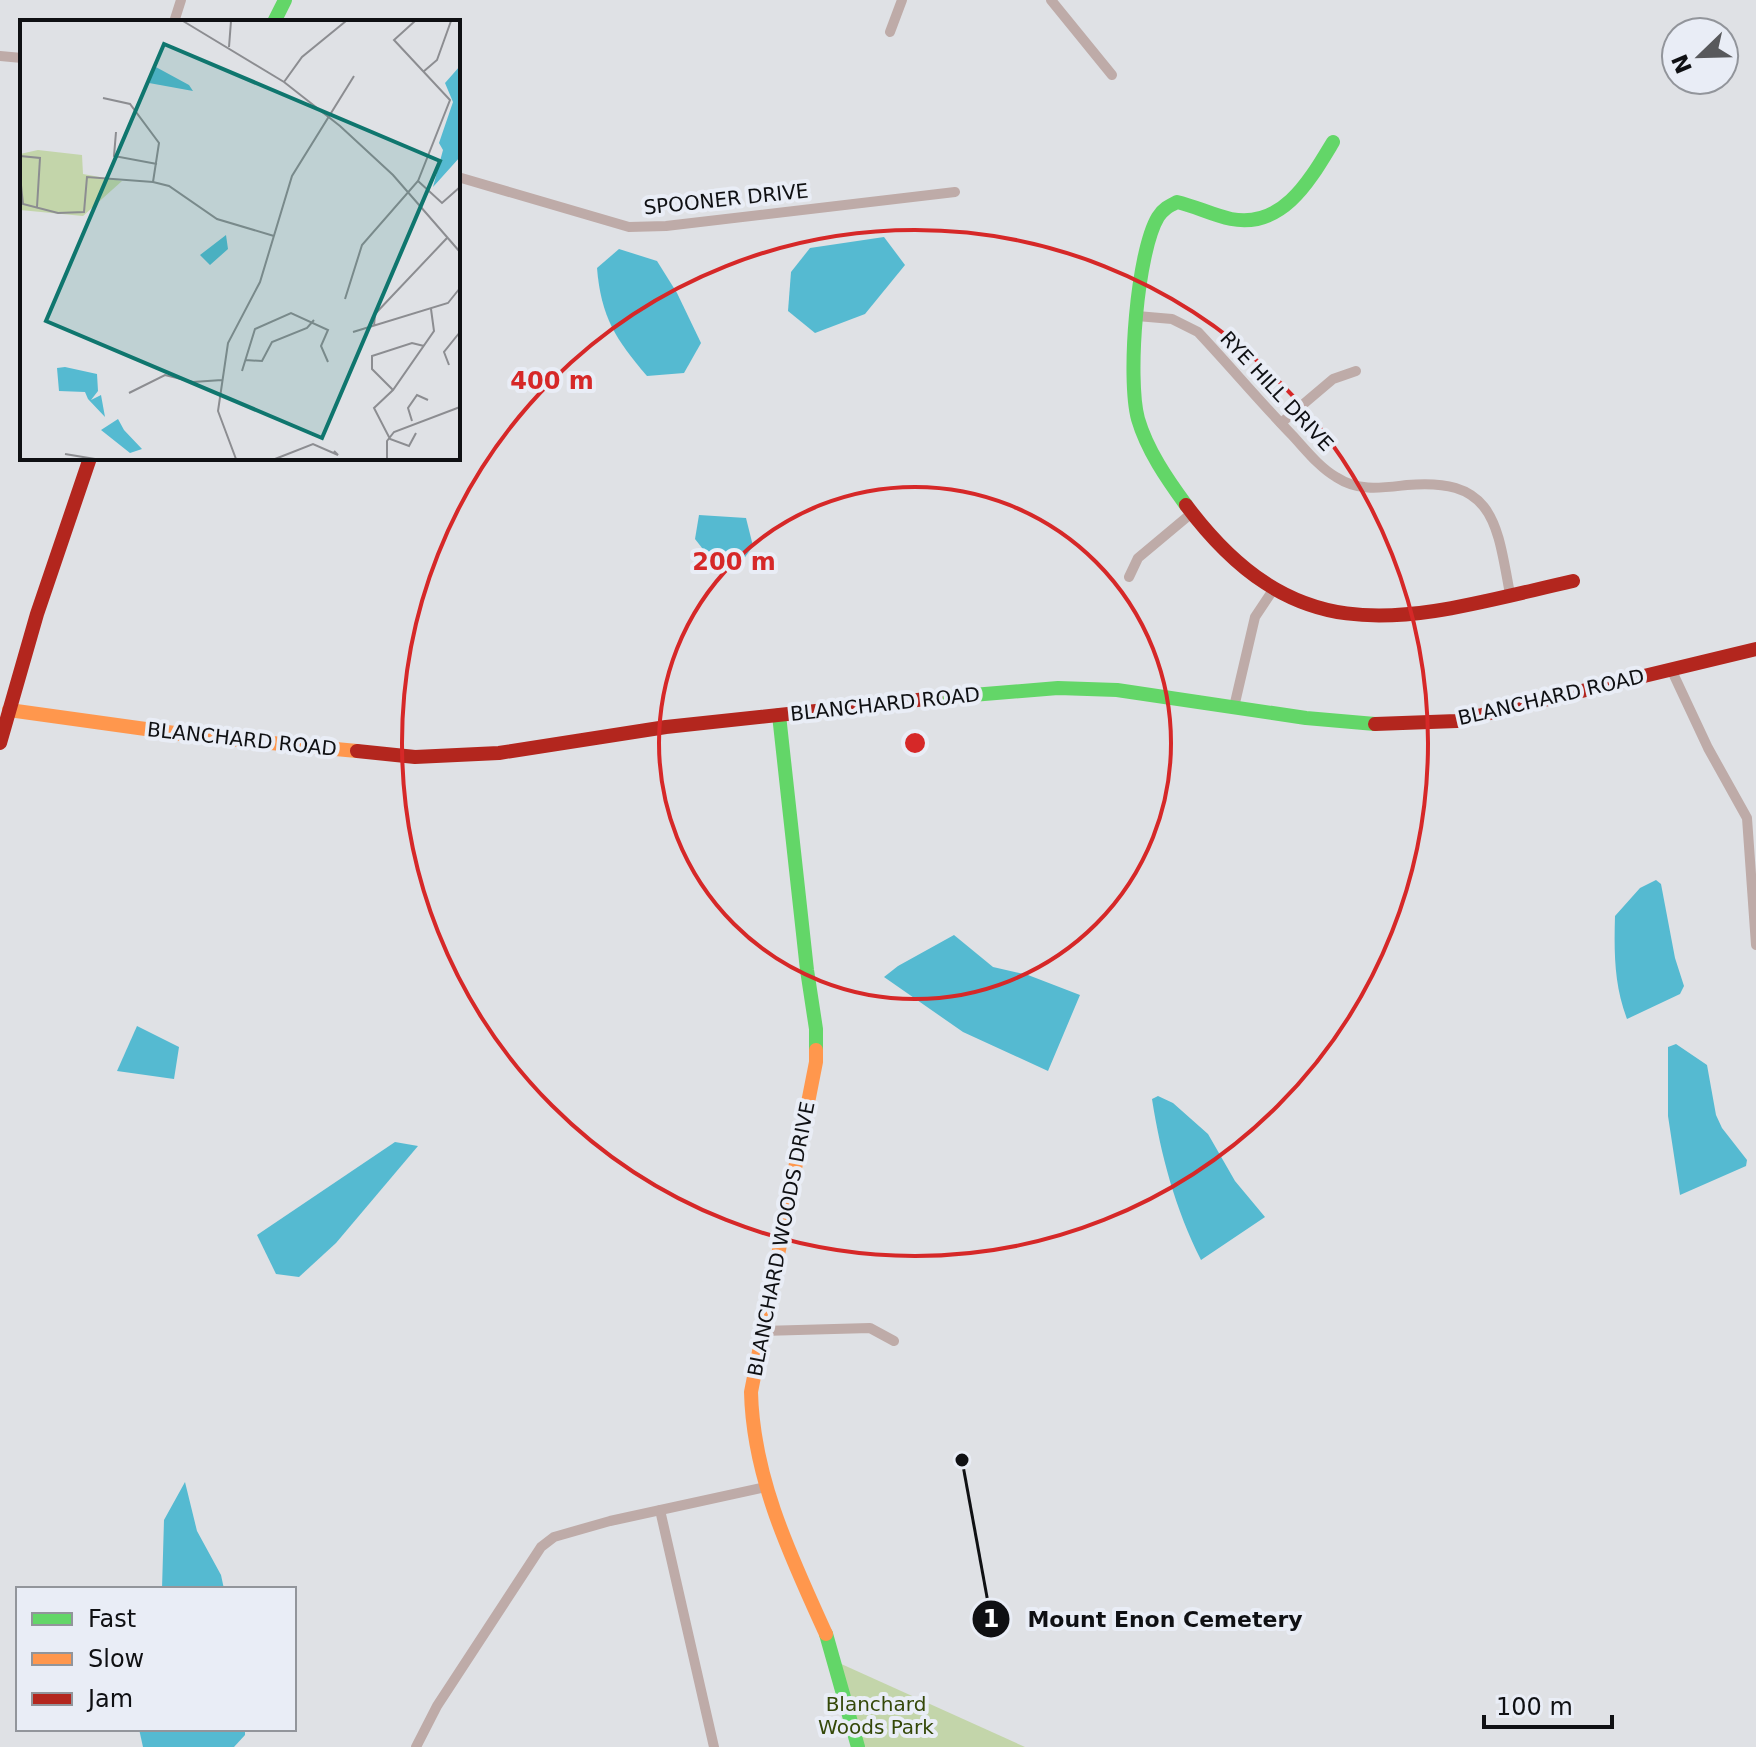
<svg xmlns="http://www.w3.org/2000/svg" width="1756" height="1747" font-family="'DejaVu Sans',sans-serif">
	<style>
		.green { fill: #c3d5aa }
		.water { fill: #55bad1 }
		.lines { fill: none; stroke-linecap: round; stroke-linejoin: round }
		.street { stroke: #beaba8; stroke-width: 10 }
		.fast { stroke: #63d668; stroke-width: 14 }
		.slow { stroke: #ff974d; stroke-width: 14 }
		.jam { stroke: #b3261e; stroke-width: 14 }
		.ring { fill: none; stroke: #d62828; stroke-width: 4 }
		.labels { text-anchor: middle; dominant-baseline: central; stroke-width: 8; stroke-linejoin: round; paint-order: stroke }
		.street-label { font-size: 20px; fill: #0f1013; stroke: #e9edf6 }
		.park-label { font-size: 20px; fill: #344808; stroke: #e9edf6 }
		.inset-road { fill: none; stroke: #8c8d91; stroke-width: 2 }
		.view { fill: #0f766e; fill-opacity: 0.15; stroke: #0f766e; stroke-width: 4 }
		.inset-edge { fill: none; stroke: #0f1013; stroke-width: 4 }
		.centre { fill: #d62828; stroke: #e9edf6; stroke-width: 4 }
		.ring-label { font-size: 24px; text-anchor: middle; font-weight: bold; fill: #d62828; stroke: #e9edf6; stroke-width: 8; stroke-linejoin: round; paint-order: stroke }
		.leader { fill: none; stroke: #0f1013; stroke-width: 3 }
		.callout-dot { fill: #0f1013; stroke: #e9edf6; stroke-width: 3 }
		.mark-label { font-size: 24px; text-anchor: middle; font-weight: bold; fill: #fff }
		.callout-label { font-size: 22px; text-anchor: middle; font-weight: bold; fill: #0f1013; stroke: #e9edf6; stroke-width: 8; stroke-linejoin: round; paint-order: stroke }
	</style>
	<rect width="100%" height="100%" fill="#dfe1e5"/>
	<path class="green" d="M828,1658L1025,1747H852Z"/>
	<g class="water">
		<path d="M884,237L905,265L865,314L815,333L788,311L791,272L810,248Z"/>
		<path d="M619,249L657,261L677,293L701,343L684,373L647,376C616,340 601,317 597,268Z"/>
		<path d="M699,515L746,518L753,546L738,567L713,562L695,539Z"/>
		<path d="M1656,880L1661,884L1675,958L1684,986L1680,994L1627,1019C1614,985 1614,952 1615,916L1640,888Z"/>
		<path d="M954,935L993,967L1028,975L1080,995L1048,1071L963,1032L884,977L898,966Z"/>
		<path d="M137,1026L179,1047L174,1079L117,1071Z"/>
		<path d="M1676,1044L1707,1065L1716,1115L1722,1128L1747,1160L1746,1166L1680,1195L1668,1116V1047Z"/>
		<path d="M1158,1096L1173,1103L1208,1134L1235,1181L1265,1217L1201,1260C1175,1208 1161,1156 1152,1099Z"/>
		<path d="M395,1142L418,1146L336,1243L299,1277L276,1274L257,1235Z"/>
		<path d="M185,1482L197,1531L221,1575L224,1589H162L164,1520Z"/>
		<path d="M139,1729H245V1735L234,1747H143Z"/>
	</g>
	<g class="lines">
		<g class="street">
			<path d="M1051,0L1112,75"/>
			<path d="M174,22L181,0"/>
			<path d="M890,32L902,0"/>
			<path d="M0,56L22,58"/>
			<path d="M458,177L629,227L666,226L955,192"/>
			<path d="M1137,316L1172,319L1198,332C1230,366 1260,402 1292,435C1306,450 1319,467 1336,477C1359,492 1381,488 1407,485C1495,477 1497,525 1510,594"/>
			<path d="M1281,423L1333,379L1356,371"/>
			<path d="M1129,577L1138,558L1193,512"/>
			<path d="M1671,669L1708,748L1747,818L1756,945"/>
			<path d="M1234,707L1255,617L1273,590"/>
			<path d="M761,1331L870,1328L894,1341"/>
			<path d="M660,1510L714,1747"/>
			<path d="M416,1747L437,1706L541,1547L554,1537L610,1521L766,1487"/>
		</g>
		<g class="fast">
			<path d="M274,22L285,0"/>
			<path d="M1186,505C1167,479 1147,450 1138,419C1127,378 1137,252 1158,217C1163,209 1169,206 1177,202C1195,206 1212,215 1231,219C1283,229 1310,180 1333,142"/>
			<path d="M936,698L1058,688L1117,690L1306,718L1375,724"/>
			<path d="M779,715L807,970L816,1029V1050"/>
			<path d="M826,1634L858,1747"/>
		</g>
		<g class="slow">
			<path d="M9,710L196,736L357,751"/>
			<path d="M816,1050V1062L751,1392C753,1478 791,1557 826,1634"/>
		</g>
		<g class="jam">
			<path d="M1186,505C1302,660 1410,618 1573,581"/>
			<path d="M1375,724L1457,721L1756,649"/>
			<path d="M0,743L37,614L90,458"/>
			<path d="M357,751L415,757L499,753L666,727L936,698"/>
		</g>
	</g>
	<g class="ring">
		<circle cx="915" cy="743" r="256"/>
		<circle cx="915" cy="743" r="513"/>
	</g>
	<g class="labels">
		<g class="street-label">
			<text transform="translate(726 199) rotate(-6)">SPOONER DRIVE</text>
			<text transform="translate(1277 391) rotate(47)">RYE HILL DRIVE</text>
			<text transform="translate(1551 697) rotate(-13)">BLANCHARD ROAD</text>
			<text transform="translate(885 704) rotate(-6)">BLANCHARD ROAD</text>
			<text transform="translate(242 739) rotate(6)">BLANCHARD ROAD</text>
			<text transform="translate(781 1239) rotate(-79)">BLANCHARD WOODS DRIVE</text>
		</g>
		<g class="park-label">
			<text x="876" y="1704">Blanchard<tspan x="876" dy="23">Woods Park</tspan></text>
		</g>
	</g>
	<g transform="translate(20 20)">
		<rect width="440" height="440" fill="#dfe1e5"/>
		<path d="M18,130L62,135L63,154L102,161L63,196L0,190V134Z" fill="#c3d5aa"/>
		<path d="M134,46L169,65L173,71L129,63ZM440,46V137L413,167L423,130L419,123L433,82L425,63ZM206,215L208,229L190,245L180,235ZM45,347L77,354L78,371L71,380L81,375L85,397L68,379L65,372L39,371L37,348ZM98,399L104,410L122,429L110,433L81,410Z" fill="#55bad1"/>
		<path class="inset-road" d="M163,1L264,62L320,106L373,155L440,232M209,27L211,1M403,52L417,40L431,1M264,62L282,37L326,1M83,78L110,84L139,123L133,162M96,112L94,136L137,144M0,136L20,138L17,187M0,156L3,184L38,193L64,192L67,157L133,162L149,166L197,199L254,216M398,161L422,183L440,167M325,279L342,225L398,161L430,80L374,20L395,1M354,306L355,294L427,218M333,312L428,283L440,268M225,340L242,341L252,322L287,308L294,300M429,345L424,332L440,312M222,351L235,309L271,293L308,310L301,326L308,342M373,370L352,349V336L392,323L404,326M109,373L145,355L173,362L202,360M392,401L388,388L397,375L408,380M396,413L389,426L370,419L354,388L373,370L414,311L411,289M45,434L75,439M216,439L198,391L208,323L240,262L272,156L334,56M255,439L293,424L318,435L314,431M367,439V421L374,412L440,387"/>
		<path class="view" d="M144,24L420,141L302,418L26,301Z"/>
		<rect width="440" height="440" class="inset-edge"/>
	</g>
	<circle cx="915" cy="743" r="12" class="centre"/>
	<g class="ring-label">
		<text x="552" y="389">400 m</text>
		<text x="734" y="570">200 m</text>
	</g>
	<path class="leader" d="M962 1460L991 1619"/>
	<g class="callout-dot">
		<circle cx="962" cy="1460" r="8"/>
		<circle cx="991" cy="1619" r="20"/>
	</g>
	<g class="mark-label">
		<text x="991" y="1627">1</text>
	</g>
	<g class="callout-label">
		<text x="1165" y="1627">Mount Enon Cemetery</text>
	</g>
	<rect x="16" y="1587" width="280" height="144" fill="#e9edf6" stroke="#92959b" stroke-width="2"/>
	<rect x="32" y="1613" width="40" height="12" fill="#63d668" stroke="#92959b" stroke-width="2"/>
	<text x="88" y="1627" font-size="24" fill="#0f1013">Fast</text>
	<rect x="32" y="1653" width="40" height="12" fill="#ff974d" stroke="#92959b" stroke-width="2"/>
	<text x="88" y="1667" font-size="24" fill="#0f1013">Slow</text>
	<rect x="32" y="1693" width="40" height="12" fill="#b3261e" stroke="#92959b" stroke-width="2"/>
	<text x="88" y="1707" font-size="24" fill="#0f1013">Jam</text>
	<g transform="translate(1700 56) rotate(247)"><circle r="38" fill="#e9edf6" stroke="#92959b" stroke-width="2"/>
	<path d="M0-6L14 30L0 20L-14 30Z" fill="#58595c"/>
	<text y="-12" font-size="22" font-weight="bold" text-anchor="middle" fill="#0f1013">N</text>
	</g>
	<path d="M1484 1715v12h128v-12" fill="none" stroke="#0f1013" stroke-width="4"/>
	<text x="1496" y="1715" font-size="24" fill="#0f1013" stroke="#e9edf6" stroke-width="6" paint-order="stroke">100 m</text>
</svg>
